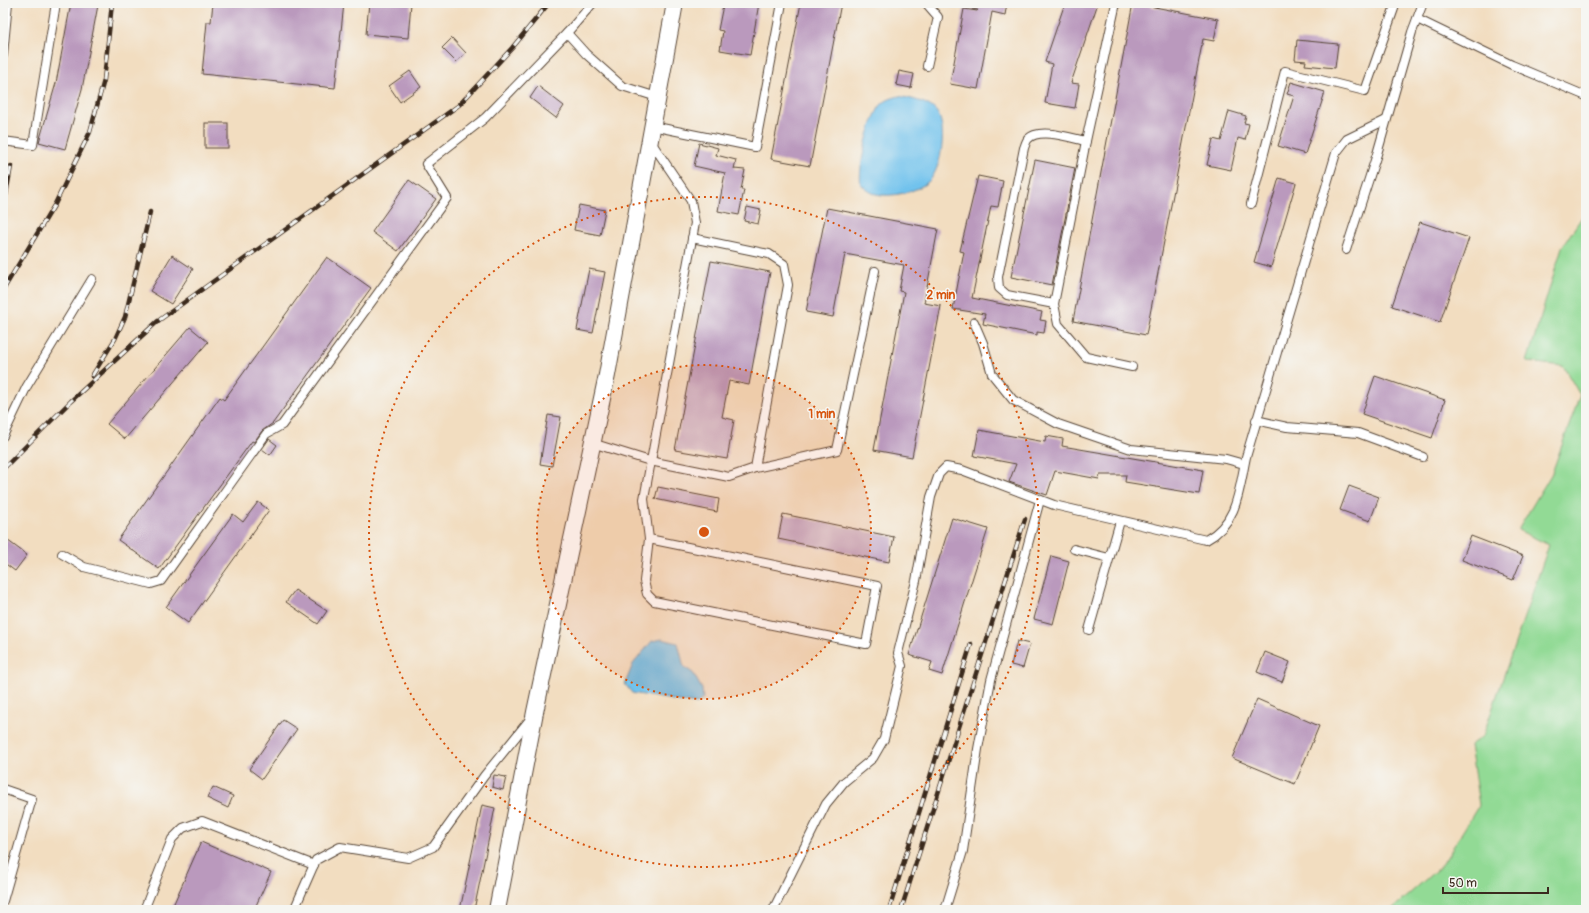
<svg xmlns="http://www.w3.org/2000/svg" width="1589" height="913" font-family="Pangolin,sans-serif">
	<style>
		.green { fill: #92da95; stroke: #66825a }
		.water { fill: #71c2ed; stroke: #567686 }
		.building { fill: #ba99bd }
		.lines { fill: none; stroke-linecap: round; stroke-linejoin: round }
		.service-casing { stroke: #564536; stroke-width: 10 }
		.minor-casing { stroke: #564536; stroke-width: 18 }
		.service { stroke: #fff; stroke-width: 8 }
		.minor { stroke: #fff; stroke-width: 16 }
		.rail-casing { stroke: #3b2a1e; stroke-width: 4.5 }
		.rail { stroke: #f6f6f2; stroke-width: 3; stroke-dasharray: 9; stroke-linecap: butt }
		.ring { fill: none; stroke: #d7540e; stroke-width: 2; stroke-dasharray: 2 4 }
		.centre { fill: #d7540e; stroke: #f6f6f2; stroke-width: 2 }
		.ring-label { font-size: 12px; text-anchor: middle; font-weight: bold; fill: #d7540e; stroke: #f6f6f2; stroke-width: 3; stroke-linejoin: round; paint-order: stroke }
	</style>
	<rect width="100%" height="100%" fill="#f6f6f2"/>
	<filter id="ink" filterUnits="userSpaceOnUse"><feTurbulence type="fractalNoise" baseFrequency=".025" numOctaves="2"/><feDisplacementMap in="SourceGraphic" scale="8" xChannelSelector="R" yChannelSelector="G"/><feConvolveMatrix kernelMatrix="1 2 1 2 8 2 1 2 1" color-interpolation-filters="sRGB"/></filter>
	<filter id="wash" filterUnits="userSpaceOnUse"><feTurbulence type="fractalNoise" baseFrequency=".012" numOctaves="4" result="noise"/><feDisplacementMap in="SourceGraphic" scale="16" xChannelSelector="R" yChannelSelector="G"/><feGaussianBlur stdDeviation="0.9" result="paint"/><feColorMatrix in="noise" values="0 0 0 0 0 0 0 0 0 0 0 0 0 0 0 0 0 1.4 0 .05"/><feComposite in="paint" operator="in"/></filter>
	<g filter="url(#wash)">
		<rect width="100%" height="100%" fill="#f2ddc0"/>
		<path class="green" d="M1586,211V910H1391L1442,865L1479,805L1470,745L1483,736L1549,545L1518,530L1552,473L1580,395L1563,366L1527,362L1562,247Z"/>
		<g class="water">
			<path d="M899,96C911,99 927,101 936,111C948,125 942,170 928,182C916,192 891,198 876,194C870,193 865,188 861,184C857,170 871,115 882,104C887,99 893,98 899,96Z"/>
			<path d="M662,639L678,643L684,667L693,673L702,689L703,699L696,704L632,693L625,684L633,664L652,641Z"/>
		</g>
		<g id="blocks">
			<g class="building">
				<path d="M71,3L98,5L82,89L65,149L39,142L56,83Z"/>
				<path d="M213,3H344L335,88L202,74L207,22H211Z"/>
				<path d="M369,3H411L408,38L366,34Z"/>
				<path d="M732,3H759L750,55L720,50L723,31L718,30L723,5L731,6Z"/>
				<path d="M801,3H841L810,166L771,159Z"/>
				<path d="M973,3H1007L1005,15L992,12L978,89L950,84L964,9L977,11L978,10L972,9Z"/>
				<path d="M1065,3H1098L1071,83L1079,84L1075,108L1045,103L1052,64L1045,62Z"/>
				<path d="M1133,3L1218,19L1214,41L1203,39L1146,335L1073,321Z"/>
				<path d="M452,38L466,53L456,62L442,48Z"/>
				<path d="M1297,40L1338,44L1335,68L1305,65L1306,61L1295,60Z"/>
				<path d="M410,71L421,87L400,102L389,86Z"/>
				<path d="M899,71L914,74L911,88L896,85Z"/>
				<path d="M1291,82L1325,92L1305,154L1278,146L1294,96L1287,94Z"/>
				<path d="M538,86L564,106L556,118L530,98Z"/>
				<path d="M1229,111L1246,116L1244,123L1249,124L1245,140L1238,138L1231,170L1207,165L1213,139L1221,141Z"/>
				<rect x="205" y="123" width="23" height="25"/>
				<path d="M699,143L718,148L716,155L736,160L734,169L745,170L741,190H744L739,215L718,211L725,173L694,166Z"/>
				<path d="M1035,160L1075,168L1052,285L1011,277Z"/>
				<path d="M978,176L1003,181L998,207L991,206L972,298L1042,312L1040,320L1046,321L1044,333L1037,332V335L983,324L985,314L953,309L964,252L960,251Z"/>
				<path d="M1279,178L1296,183L1271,267L1254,262Z"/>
				<path d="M409,180L436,199L398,251L372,232Z"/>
				<path d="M579,205L605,210L600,235L574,230Z"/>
				<path d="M747,207L761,210L758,224L744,221Z"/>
				<path d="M827,208L938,229L924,303L941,306L912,457L874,450L904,292L899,291L904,265L845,254L833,317L806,312Z"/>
				<path d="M1420,222L1469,238L1440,322L1392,306Z"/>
				<path d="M172,255L193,269L171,304L150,291Z"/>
				<path d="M327,257L371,288L273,423L262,431L254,442L252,441L159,569L118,540L220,397L224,400Z"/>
				<path d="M711,261L770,272L749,385L729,381L722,417L734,420L727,459L675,450Z"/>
				<path d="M589,269L605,272L593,333L577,330Z"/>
				<path d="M190,327L208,342L125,439L107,424Z"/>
				<path d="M1375,376L1445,400L1432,438L1362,414Z"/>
				<path d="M548,415L561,417L552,466L540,464Z"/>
				<path d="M979,430L1045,442L1046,436L1063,439L1062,446L1203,470L1199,494L1125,482L1126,475H1100L1099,479L1055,471L1047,495L1009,482L1016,464L974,456Z"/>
				<path d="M269,439L277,445L270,455L262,449Z"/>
				<path d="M1349,486L1379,497L1370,521L1340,510Z"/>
				<path d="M658,487L719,499L717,512L655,499Z"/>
				<path d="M258,502L269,510L188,623L166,607L233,514L243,522Z"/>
				<path d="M783,514L894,537L889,562L778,539Z"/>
				<path d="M952,518L988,529L942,675L929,671L932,662L909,655Z"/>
				<path d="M1471,536L1523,556L1513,580L1462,560Z"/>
				<path d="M3,537L27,555L15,571L3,562Z"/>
				<path d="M1051,556L1069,561L1053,624L1034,619Z"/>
				<path d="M295,590L327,611L318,624L286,602Z"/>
				<path d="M1017,641L1030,644L1023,668L1011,665Z"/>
				<path d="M1265,652L1290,662L1282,682L1257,672Z"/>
				<path d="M1257,699L1319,726L1295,784L1232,758Z"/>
				<path d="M283,720L297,729L262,779L249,769Z"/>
				<path d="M494,775L506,777L503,790L492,787Z"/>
				<path d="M213,787L233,796L228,808L207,798Z"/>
				<path d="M482,805L495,808L474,910H460Z"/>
				<path d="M201,842L271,872L254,910H171Z"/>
			</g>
		</g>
	</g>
	<g filter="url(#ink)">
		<use href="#blocks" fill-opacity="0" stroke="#564536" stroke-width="1"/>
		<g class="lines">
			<defs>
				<g id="service">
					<path d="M926,3L938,17L927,66"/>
					<path d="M1116,3L1086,141L1054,304L1058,324L1086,357L1132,367"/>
					<path d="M1417,19L1512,65L1586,96"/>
					<path d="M567,33L593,3"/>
					<path d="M3,55L8,3"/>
					<path d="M652,126L755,147L782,3"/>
					<path d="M3,141L33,145L56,3"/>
					<path d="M1251,204L1285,71L1365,91L1396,3"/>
					<path d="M1346,250L1377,154L1412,32L1423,3"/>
					<path d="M1054,304L1007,295L999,288L998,277L1024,148C1025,146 1026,141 1028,139C1039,127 1071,138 1086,141"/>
					<path d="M974,322L983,343L992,374L1013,400L1058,424L1131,449L1226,459L1244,464"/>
					<path d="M1256,420L1287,427L1358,433L1423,457"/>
					<path d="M3,436L27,386L92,279"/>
					<path d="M592,443L650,461L729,477L755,468L788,285L784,264L769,254L692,238"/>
					<path d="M755,468L837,450L875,271"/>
					<path d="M649,539L644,581L647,594L654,601L866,644L877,586L649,539L644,499L695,223L691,201L651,142"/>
					<path d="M1074,549L1109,558"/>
					<path d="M62,554L84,567L151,584L161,581L266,434L282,425L447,198L426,164L485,118L567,33L586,54L622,86L657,97"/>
					<path d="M1089,630L1120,521"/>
					<path d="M3,789L32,799L3,901"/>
					<path d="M144,910L172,839L183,828L202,821L314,865"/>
					<path d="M294,910L316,860L340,847L408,858L433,847L484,776L531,718"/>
					<path d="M773,910L826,804L844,782L873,758L884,739L902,666L898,653L916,581L931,497L939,474L946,467L962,470L1054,505L1206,540C1238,523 1239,490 1246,457L1336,153L1347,139L1386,120"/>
					<path d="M945,910L963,851L978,749L991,680L1040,500"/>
				</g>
				<path id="minor" d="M497,910L535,712L607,375L675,3"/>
			</defs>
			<use href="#service" class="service-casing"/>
			<use href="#minor" class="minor-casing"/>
			<use href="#service" class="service"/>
			<use href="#minor" class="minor"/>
			<defs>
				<g id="rail">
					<path d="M3,212L11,166"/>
					<path d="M3,290L55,204L90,132L104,80L112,3"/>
					<path d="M92,376L115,339L125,317L150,212"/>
					<path d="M3,469L71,401L158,321L459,105L512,48L549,3"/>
					<path d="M889,910L971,644"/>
					<path d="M901,910L1025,519"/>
				</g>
			</defs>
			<use href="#rail" class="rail-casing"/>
			<use href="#rail" class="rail"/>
		</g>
	</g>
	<circle cx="704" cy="532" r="167" fill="#d7540e" fill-opacity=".12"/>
	<g class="ring">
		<circle cx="704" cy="532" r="167"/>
		<circle cx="704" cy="532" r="335"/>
	</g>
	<circle cx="704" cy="532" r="6" class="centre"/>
	<g class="ring-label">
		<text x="941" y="299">2 min</text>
		<text x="822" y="418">1 min</text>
	</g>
	<rect width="1589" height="913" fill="none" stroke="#f6f6f2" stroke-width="16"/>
	<path d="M1443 887v6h105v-6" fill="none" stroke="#3b2a1e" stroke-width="2"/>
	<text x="1449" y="887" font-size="12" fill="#3b2a1e" stroke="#f6f6f2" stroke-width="3" paint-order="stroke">50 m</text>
</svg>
